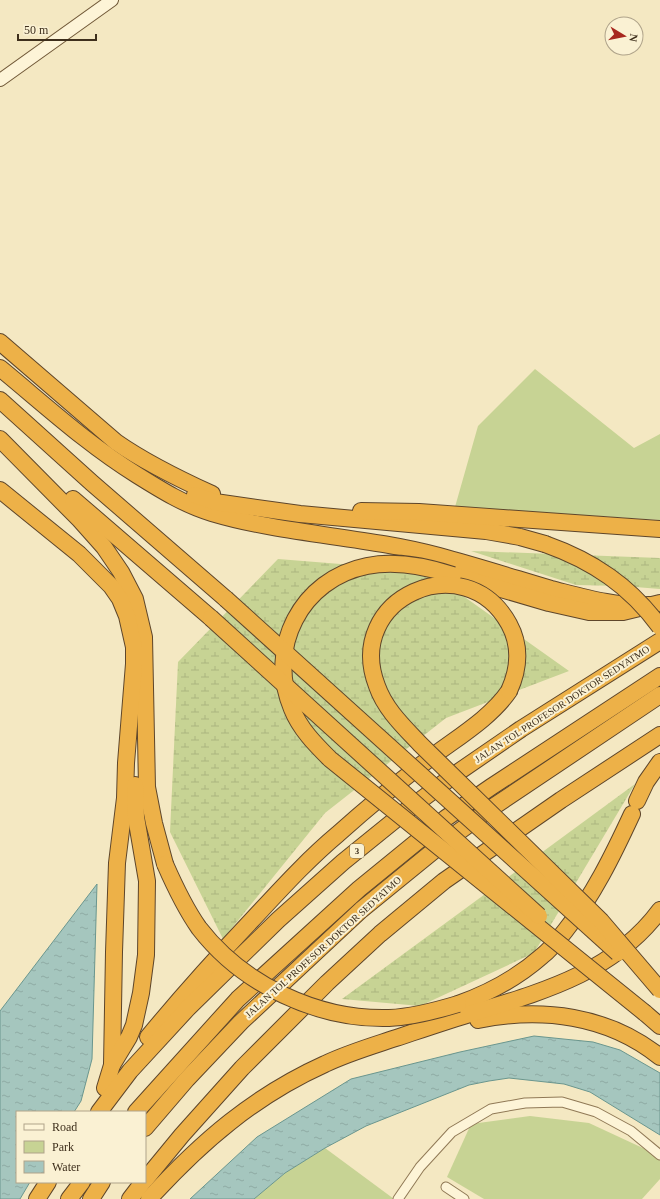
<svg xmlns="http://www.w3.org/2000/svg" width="660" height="1199" font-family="'Times New Roman',serif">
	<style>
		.green { fill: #c7d394 }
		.wetland { fill: url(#wetland-marsh) }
		.water { fill: url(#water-ripples); stroke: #6a968e }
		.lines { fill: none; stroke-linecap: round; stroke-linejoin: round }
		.minor-casing { stroke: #907956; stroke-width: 11 }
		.secondary-casing { stroke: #725a39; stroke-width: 14 }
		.motorway-casing { stroke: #5e462b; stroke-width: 18 }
		.minor { stroke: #fdf4d7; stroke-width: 9 }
		.secondary { stroke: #fdf4d7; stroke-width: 12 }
		.motorway { stroke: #edb148; stroke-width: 16 }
		.motorway-bridge-casing { stroke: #5e462b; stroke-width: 18; stroke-linecap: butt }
		.motorway-bridge { stroke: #edb148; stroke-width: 16 }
		.labels { text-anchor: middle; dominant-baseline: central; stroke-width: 4; stroke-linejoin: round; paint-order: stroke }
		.shield { fill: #faf1d3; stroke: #766953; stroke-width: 1 }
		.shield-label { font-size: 9px; font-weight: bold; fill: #3e2f1c }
		.street-label { font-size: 10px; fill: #3e2f1c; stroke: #faf1d3 }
	</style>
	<defs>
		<pattern id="wetland-marsh" width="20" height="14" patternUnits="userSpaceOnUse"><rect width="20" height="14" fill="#c7d394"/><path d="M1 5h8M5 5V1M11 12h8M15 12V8" fill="none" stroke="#acb57f"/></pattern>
		<pattern id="water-ripples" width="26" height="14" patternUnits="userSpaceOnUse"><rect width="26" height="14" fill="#a5c6be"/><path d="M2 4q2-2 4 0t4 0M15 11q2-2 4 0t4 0" fill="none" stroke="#8faaa3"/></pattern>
	</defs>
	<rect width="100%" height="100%" fill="#f4e8c2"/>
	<g class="green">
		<path d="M535,369L634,448L660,434V520L455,507L478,426Z"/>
		<path d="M530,1116L589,1123L660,1156V1179L642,1199H484L447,1177L471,1124Z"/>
		<path d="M325,1148L394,1199H254L285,1173Z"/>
	</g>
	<g class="wetland">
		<path d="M471,551L660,558V589L623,586L576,585Z"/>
		<path d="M278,559L428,571L569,671L446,718L325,813L223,939L170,832L178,662Z"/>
		<path d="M635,784L534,953L420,1006L342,999Z"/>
	</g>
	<g class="water">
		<path d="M97,884L92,1059L81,1101L74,1112H17V1182H30L20,1199H0V1011Z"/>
		<path d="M534,1036L593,1042L620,1050L660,1073V1135L590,1092L564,1084L509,1078L489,1081L469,1085L366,1126L325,1148L285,1173L254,1199H190L257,1137L351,1079L460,1052Z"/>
	</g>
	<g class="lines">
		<defs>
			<g id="minor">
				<path d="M446,1187L464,1199"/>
				<path d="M398,1199L420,1167L452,1132L491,1109L525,1103L562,1102L596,1112L631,1131L660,1155"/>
			</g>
			<path id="secondary" d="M0,80L112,0"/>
			<g id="motorway">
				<path d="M0,342L116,442C146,463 179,479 212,494"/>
				<path d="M0,368C45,405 87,444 137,475C161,490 185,505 212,513C286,535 365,536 439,556C476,566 514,578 551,589C583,597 616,607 649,605"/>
				<path d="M0,400L92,483L226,599"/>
				<path d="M0,439L80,520L104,547L121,572L135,599L144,637L147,787L154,823L165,864"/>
				<path d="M0,490L79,554L111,586L120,599L127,616L134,647V664L126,763L125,798L117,863L114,952L112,1065L105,1088"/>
				<path d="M195,495L215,502L300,514L486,531L520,537L545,544"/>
				<path d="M73,499L211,618"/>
				<path d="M361,511L419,512L660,529"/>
				<path d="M453,575L549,603L589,612H623L660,603"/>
				<path d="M637,801L646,782L660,762"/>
				<path d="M458,1004C489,993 517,978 542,956C551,949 558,940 565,931C593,896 613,855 632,814"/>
				<path d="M645,1013L660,1026"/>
				<path d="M478,1020C541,1007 608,1015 660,1057"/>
				<path d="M148,1037C181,997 216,958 252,920C280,890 307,860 338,834C367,808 397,783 429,759C455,739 491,718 509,691"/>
				<path d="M112,1065L129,1037L134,1025L141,993L146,955L147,881L136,817L135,785"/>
				<path d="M99,1112L130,1071L188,1008L278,920L343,862L406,811L457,773L521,729L660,641"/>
				<path d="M136,1112L238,999L359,889L446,818L491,787L660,676"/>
				<path d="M145,1128L187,1079L241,1022L361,910L442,844L490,809L660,695"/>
				<path d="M145,1180L182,1135L242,1068L327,983L380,934L444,881L561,800L660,735"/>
				<path d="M37,1199L48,1182"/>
				<path d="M69,1199L82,1182"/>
				<path d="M91,1199L102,1182"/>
				<path d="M130,1199L143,1182"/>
				<path d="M149,1199C201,1142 254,1096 325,1064C348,1053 372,1046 396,1038C423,1029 449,1020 476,1012C545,991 615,971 660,910"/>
			</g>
		</defs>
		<use href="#minor" class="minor-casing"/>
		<use href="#secondary" class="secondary-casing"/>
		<use href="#motorway" class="motorway-casing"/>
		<use href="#minor" class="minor"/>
		<use href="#secondary" class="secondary"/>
		<use href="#motorway" class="motorway"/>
		<defs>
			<g id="motorway-bridge">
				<path d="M545,544C593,561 630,586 660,627"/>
				<path d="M453,575C425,566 396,560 367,566C301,579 266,648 292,709C300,729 315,744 330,759L645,1013"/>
				<path d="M226,599L618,953"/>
				<path d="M211,618L539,916"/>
				<path d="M509,691C519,669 521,646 509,624C465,544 343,598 377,686C385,709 403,726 420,744L601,921L660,990"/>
				<path d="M165,864C175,887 185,908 199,928C243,985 318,1020 389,1018C413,1017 435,1011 458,1004"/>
			</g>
		</defs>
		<use href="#motorway-bridge" class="motorway-bridge-casing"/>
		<use href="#motorway-bridge" class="motorway-bridge"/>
	</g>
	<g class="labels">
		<rect class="shield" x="350" y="844" width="14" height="14" rx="3"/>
		<g class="shield-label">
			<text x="357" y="851">3</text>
		</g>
		<g class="street-label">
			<text transform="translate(562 704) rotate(-33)">JALAN TOL PROFESOR DOKTOR SEDYATMO</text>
			<text transform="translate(323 947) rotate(-42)">JALAN TOL PROFESOR DOKTOR SEDYATMO</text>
		</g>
	</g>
	<rect x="16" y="1111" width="130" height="72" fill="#faf1d3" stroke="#afa38a"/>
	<rect x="24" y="1124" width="20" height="6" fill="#fdf4d7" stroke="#afa38a"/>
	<text x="52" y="1131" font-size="12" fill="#3e2f1c">Road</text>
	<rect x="24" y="1141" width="20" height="12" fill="#c7d394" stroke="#afa38a"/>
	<text x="52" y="1151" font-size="12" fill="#3e2f1c">Park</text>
	<rect x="24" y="1161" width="20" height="12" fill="url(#water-ripples)" stroke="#afa38a"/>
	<text x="52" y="1171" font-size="12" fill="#3e2f1c">Water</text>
	<g transform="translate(624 36) rotate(100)"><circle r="19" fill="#faf1d3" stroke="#afa38a"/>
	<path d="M0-3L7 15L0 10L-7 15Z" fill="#a7271e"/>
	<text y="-6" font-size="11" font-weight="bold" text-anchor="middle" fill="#3e2f1c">N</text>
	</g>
	<path d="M18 34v6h78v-6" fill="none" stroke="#3e2f1c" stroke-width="2"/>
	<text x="24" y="34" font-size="12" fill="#3e2f1c" stroke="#faf1d3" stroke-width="3" paint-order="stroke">50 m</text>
</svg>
